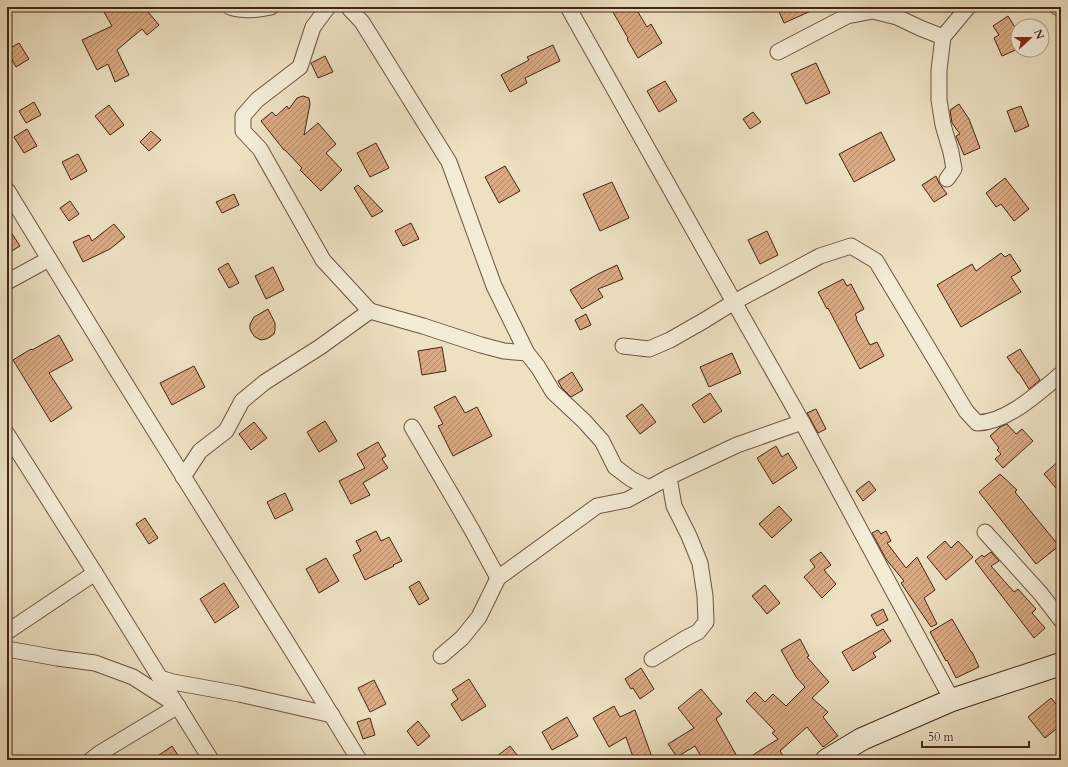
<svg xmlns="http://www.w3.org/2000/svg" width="1068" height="767" font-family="Cardo,serif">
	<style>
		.building { fill: url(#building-hatch); stroke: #452414 }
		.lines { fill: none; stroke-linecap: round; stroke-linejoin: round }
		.minor-casing { stroke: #6f5340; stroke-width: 17 }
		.secondary-casing { stroke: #452414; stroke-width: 24 }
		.minor { stroke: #f3ecd7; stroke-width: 15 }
		.secondary { stroke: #f3ecd7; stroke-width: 22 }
	</style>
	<defs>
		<pattern id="building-hatch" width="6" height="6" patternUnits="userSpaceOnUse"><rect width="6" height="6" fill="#d9aa84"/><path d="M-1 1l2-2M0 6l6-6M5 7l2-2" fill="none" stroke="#b28a6b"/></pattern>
	</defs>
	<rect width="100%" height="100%" fill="#ede1c2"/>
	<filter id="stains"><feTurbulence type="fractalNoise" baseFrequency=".005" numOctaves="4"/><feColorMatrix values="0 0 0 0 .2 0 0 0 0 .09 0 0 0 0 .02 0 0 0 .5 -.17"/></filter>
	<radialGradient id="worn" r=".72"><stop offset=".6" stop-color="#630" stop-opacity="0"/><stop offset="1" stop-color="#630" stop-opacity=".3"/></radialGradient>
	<g class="building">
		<path d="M101,7H144L159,25L147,35L142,29L117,50L129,75L115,82L108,64L97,70L82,40L112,26Z"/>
		<path d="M610,7H635L647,27L651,24L662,43L638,58L627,39L628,38Z"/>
		<path d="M777,7H820L784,23Z"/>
		<path d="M1008,16L1018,32V49L1002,56L994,38L999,35L993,26Z"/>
		<path d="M19,43L29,59L16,67L7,50Z"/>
		<path d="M553,45L560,61L525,78L527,83L510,92L501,75L529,60L527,57Z"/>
		<path d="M325,56L333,72L318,78L311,63Z"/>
		<path d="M816,63L830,93L806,104L791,74Z"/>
		<path d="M665,81L677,101L659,112L647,91Z"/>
		<path d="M303,96L309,98L310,104L304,135L318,123L336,144L326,153L342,170L321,191L300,170L302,168L285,150H284L261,121L272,112L276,116L287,106L289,109L297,98Z"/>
		<path d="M34,102L41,115L26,123L19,111Z"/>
		<path d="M959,104L969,119L980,148L964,155L956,136L960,134L952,123L950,110Z"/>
		<path d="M109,105L124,125L110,135L95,116Z"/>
		<path d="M1021,106L1029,126L1015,132L1007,111Z"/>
		<path d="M753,112L761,122L750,129L743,119Z"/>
		<path d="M27,129L37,146L24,153L14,137Z"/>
		<path d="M151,131L161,140L149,151L140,142Z"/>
		<path d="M881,132L895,160L854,182L839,154Z"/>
		<path d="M376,143L389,168L370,177L357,153Z"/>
		<path d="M78,154L87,171L71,180L62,162Z"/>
		<path d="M505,166L520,191L499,203L485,177Z"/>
		<path d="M936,176L939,183L947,194L934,202L922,185Z"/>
		<path d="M1005,178L1029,209L1014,221L1001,204L996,207L986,193Z"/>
		<path d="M612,182L629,218L600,231L583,194Z"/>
		<path d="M358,185L383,211L372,217L354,188Z"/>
		<path d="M234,194L239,205L222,213L216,202Z"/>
		<path d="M70,201L79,214L69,221L60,208Z"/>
		<path d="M411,223L419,239L403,246L395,231Z"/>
		<path d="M114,224L125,237L110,249L83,262L73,242L89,235L92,241Z"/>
		<path d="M7,226L20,246L7,254Z"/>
		<path d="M767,231L778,255L760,264L748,240Z"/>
		<path d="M1001,253L1005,257L1010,254L1021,271L1011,277L1021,292L961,327L937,285L972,264L976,271Z"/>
		<path d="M228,263L239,283L229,288L218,269Z"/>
		<path d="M617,265L623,279L598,289L603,297L582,309L570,290L598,274Z"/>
		<path d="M273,267L284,290L266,299L255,276Z"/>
		<path d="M843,279L847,286L851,284L864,309L855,314L857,318L856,319L870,345L877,342L884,356L860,369L828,308L827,309L818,292Z"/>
		<path d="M268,309L275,323V330L274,334L270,337L266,339L261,340L255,337L252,333L250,329V324L254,317Z"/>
		<path d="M586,314L591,325L580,330L575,320Z"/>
		<path d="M59,335L73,360L49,373L72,408L51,422L13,360L31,349L32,350Z"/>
		<path d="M442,347L446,371L422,375L418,351Z"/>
		<path d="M1020,349L1040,380L1029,389L1019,373H1018L1007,357Z"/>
		<path d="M732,353L741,373L709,387L700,367Z"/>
		<path d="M194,366L205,387L172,405L160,383Z"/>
		<path d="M572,372L583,390L571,397L562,388L558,381Z"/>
		<path d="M710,393L722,411L704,423L692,405Z"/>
		<path d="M455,396L465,413L477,407L492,436L453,456L438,426L443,424L434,407Z"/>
		<path d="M642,404L656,422L640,434L626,416Z"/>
		<path d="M816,409L826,429L818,433L807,413Z"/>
		<path d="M325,421L337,441L319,452L307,432Z"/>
		<path d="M254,422L267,438L251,450L239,434Z"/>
		<path d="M1007,424L1016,434L1022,429L1033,441L1003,468L995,459L1001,454L997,450L999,448L990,436L1000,427Z"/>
		<path d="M378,442L386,456L382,459L388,468L363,483L370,495L351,504L339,481L365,468L357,454Z"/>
		<path d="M776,446L782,457L788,453L797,468L773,484L757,458Z"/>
		<path d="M1061,459V494L1044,474Z"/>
		<path d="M1000,474L1017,490L1015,492L1059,546L1036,564L979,492Z"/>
		<path d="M869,481L876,490L863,501L856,491Z"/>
		<path d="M285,493L293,510L275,519L267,502Z"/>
		<path d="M779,506L792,520L772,538L759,524Z"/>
		<path d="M145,518L158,538L149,544L136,524Z"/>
		<path d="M878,530L881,534L886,531L891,541L887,543L906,568L917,557L935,590L924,598L937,624L931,627L901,583L904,581L886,559L872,533Z"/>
		<path d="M376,531L381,541L389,537L402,561L393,565L394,566L365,580L353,555L361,551L356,541Z"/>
		<path d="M945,541L951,548L958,541L973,557L946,580L927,557Z"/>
		<path d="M821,552L831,565L824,570L836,584L822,598L804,577L815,567L810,560Z"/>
		<path d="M991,552L999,561L991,566L1014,592L1018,589L1036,609L1032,613L1045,628L1034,638L975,561L982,555L984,557Z"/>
		<path d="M326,558L339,581L319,593L306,569Z"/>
		<path d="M419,581L429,599L419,605L409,587Z"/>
		<path d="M224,583L239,607L215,623L200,599Z"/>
		<path d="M765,585L780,603L767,614L752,596Z"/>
		<path d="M883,609L888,620L877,626L871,615Z"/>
		<path d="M952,619L971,652H972L979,667L956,678L947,660L946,661L930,632Z"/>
		<path d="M883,629L891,641L873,653L876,657L853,671L842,652Z"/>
		<path d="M800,639L809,656L807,657L829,682L812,698L828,712L823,717L838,736L823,747L807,727L780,751L786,760H745L778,739L772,733L775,731L746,701L755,692L765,702L773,694L786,706L805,687L796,677L781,650Z"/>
		<path d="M641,668L654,689L640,699L633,688L631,689L625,679Z"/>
		<path d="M469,679L486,706L462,721L451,704L458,699L452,690Z"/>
		<path d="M374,680L386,704L370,712L358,688Z"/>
		<path d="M701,689L722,714L716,719L739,760H703L695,746L677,757L668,744L694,728L678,708Z"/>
		<path d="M1051,698L1061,710L1056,715L1061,721V725L1045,738L1028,717Z"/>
		<path d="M614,706L620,717L635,710L653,760H634L626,737L609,747L593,718Z"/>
		<path d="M567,717L578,736L552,750L542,732Z"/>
		<path d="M370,718L375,735L363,739L357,722Z"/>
		<path d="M418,721L430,736L418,746L407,731Z"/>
		<path d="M172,746L181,760H152Z"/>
		<path d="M510,746L521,760H492Z"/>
	</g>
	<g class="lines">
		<defs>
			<g id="minor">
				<path d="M230,7C242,11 258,10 271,7"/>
				<path d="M348,7L362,22L449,162L494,286L527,353L538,367L553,392L584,421L602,441L615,467L631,479L649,488"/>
				<path d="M568,7L734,302L802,422L952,700"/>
				<path d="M1057,7L1061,8"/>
				<path d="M778,52L847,16L873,11L897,17L920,28L943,37"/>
				<path d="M947,179L954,169L951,152L943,125L939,100V70L943,37L968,7"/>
				<path d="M7,190L115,367L304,670L359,760"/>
				<path d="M7,282L49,259"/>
				<path d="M370,311L423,326L481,345L504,351L527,353"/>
				<path d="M623,346L649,349L670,340L705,320L734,302L820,256L851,246L876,261L966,411L977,423C1008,422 1038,393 1061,374"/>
				<path d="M412,427L472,530L498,578"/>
				<path d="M7,434L95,573L211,760"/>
				<path d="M183,477L200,451L226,431L242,401L265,382L320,347L370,311L323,260L260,149L243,131V116L257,100L300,67L313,27L328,7"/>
				<path d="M985,532L1041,594L1061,620"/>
				<path d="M7,632L95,573"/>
				<path d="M7,649L57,658L95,663L133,677L178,706L100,753L91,760"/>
				<path d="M441,656L462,638L479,617L498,578L597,506L627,500L669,477L737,445L802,422"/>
				<path d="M652,659L686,638L698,632L706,622L705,596L700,563L689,536L674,506L669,477"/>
				<path d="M160,678L173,682L239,694L332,715"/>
			</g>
			<path id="secondary" d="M827,760L862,739L952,700L1061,664"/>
		</defs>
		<use href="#minor" class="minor-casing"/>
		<use href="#secondary" class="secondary-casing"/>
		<use href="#minor" class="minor"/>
		<use href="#secondary" class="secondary"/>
	</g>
	<rect width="1068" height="767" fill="none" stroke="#ede1c2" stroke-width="24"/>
	<rect x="8" y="8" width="1052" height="751" fill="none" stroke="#452414" stroke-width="2"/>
	<rect x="12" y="12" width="1044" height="743" fill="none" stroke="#452414"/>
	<g transform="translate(1030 38) rotate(68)"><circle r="19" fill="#f3ecd7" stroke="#ad9c89"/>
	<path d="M0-3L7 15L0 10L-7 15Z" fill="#8f2418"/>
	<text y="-6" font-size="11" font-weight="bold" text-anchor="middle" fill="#452414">N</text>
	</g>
	<path d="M922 741v6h107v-6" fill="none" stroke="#452414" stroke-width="2"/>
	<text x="928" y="741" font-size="12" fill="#452414" stroke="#f3ecd7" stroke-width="3" paint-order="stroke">50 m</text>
	<rect width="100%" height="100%" filter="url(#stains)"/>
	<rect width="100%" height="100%" fill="url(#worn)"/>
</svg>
